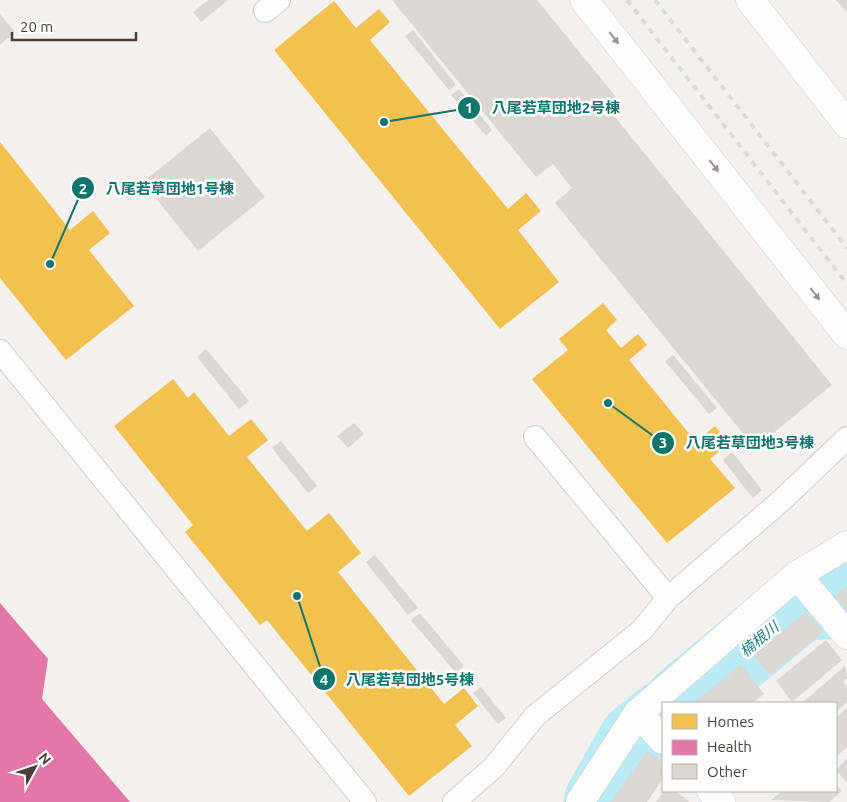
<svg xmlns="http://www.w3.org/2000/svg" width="847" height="802" font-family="Ubuntu,'Noto Sans JP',sans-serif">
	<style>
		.homes { fill: #f2c14e }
		.health { fill: #e377a8 }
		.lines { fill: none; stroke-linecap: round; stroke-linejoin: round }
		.river { stroke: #baebf4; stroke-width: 75 }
		.building { fill: #dbd7d3 }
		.service-casing { stroke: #d0ccc9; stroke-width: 24 }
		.minor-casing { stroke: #d0ccc9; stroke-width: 29 }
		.tertiary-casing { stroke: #d0ccc9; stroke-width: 29 }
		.service { stroke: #fdfdfc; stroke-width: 22 }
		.minor { stroke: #fdfdfc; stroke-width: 28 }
		.tertiary { stroke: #fdfdfc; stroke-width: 28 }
		.rail { stroke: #dadad9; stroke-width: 4; stroke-dasharray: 6 6; stroke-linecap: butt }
		.oneway { fill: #9b9490 }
		.labels { text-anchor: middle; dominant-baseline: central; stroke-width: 5; stroke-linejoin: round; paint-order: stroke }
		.water-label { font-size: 15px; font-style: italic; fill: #1f7a8d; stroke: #fff }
		.leader { fill: none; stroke: #0f766e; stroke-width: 2 }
		.callout-dot { fill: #0f766e; stroke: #fff; stroke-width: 2 }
		.mark-label { font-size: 15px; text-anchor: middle; font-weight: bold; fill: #fff }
		.callout-label { font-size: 15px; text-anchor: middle; font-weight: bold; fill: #0f766e; stroke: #fff; stroke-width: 5; stroke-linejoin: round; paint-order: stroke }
	</style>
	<rect width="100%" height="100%" fill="#f3f0ed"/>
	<g class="homes">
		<path d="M334,1L356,28L379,9L390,22L370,40L508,209L526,193L541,211L518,230L559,282L500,329L274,50Z"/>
		<path d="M0,142L70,230L93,211L110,233L89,250L134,306L66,360L0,278Z"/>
		<path d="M603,303L617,320L606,330L621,348L638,334L647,345L629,360L696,442L715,426L729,443L710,459L735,488L667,543L532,379L568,350L559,339Z"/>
		<path d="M173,379L188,398L194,392L229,436L251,419L268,440L247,457L307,531L329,513L361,553L338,572L444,704L464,688L478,706L455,725L472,746L409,796L267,620L260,625L185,532L193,525L114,426Z"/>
	</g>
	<path class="health" d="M0,603L48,659L42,699L130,802H0Z"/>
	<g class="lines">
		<g class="river">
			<path d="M681,703L801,603L847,601"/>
			<path d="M601,802L636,740L663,718"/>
		</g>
	</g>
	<g class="building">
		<path d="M208,0H228L201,22L193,12Z"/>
		<path d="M392,0H537L621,103L611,112L832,385L755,448L555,203L572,188L553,164L536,177Z"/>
		<path d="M836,0H847V13Z"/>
		<path d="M0,14L15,32L0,45Z"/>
		<path d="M413,30L456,85L449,90L405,36Z"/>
		<path d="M459,89L492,130L486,136L451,95Z"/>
		<path d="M210,128L265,197L198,251L143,182Z"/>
		<path d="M206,349L249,401L239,409L197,357Z"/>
		<path d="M673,355L717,408L709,414L665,361Z"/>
		<path d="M354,423L364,434L348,448L337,436Z"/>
		<path d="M281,441L317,486L308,493L272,448Z"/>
		<path d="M732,452L762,490L753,498L723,460Z"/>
		<path d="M375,555L418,608L408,615L366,562Z"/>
		<path d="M847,586V610L835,596Z"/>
		<path d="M806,612L823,632L770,675L753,655Z"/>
		<path d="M420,613L464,666L456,673L411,620Z"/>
		<path d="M826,640L842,660L792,702L776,681Z"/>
		<path d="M741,665L764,694L752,703H693Z"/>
		<path d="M845,666L847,678L843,682L847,686V702L836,712V703H802Z"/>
		<path d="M481,687L506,718L498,724L473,693Z"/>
		<path d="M847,708V747L836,757V718Z"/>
		<path d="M647,751L663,762V778L647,802H611Z"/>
		<path d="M847,759V783L836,770Z"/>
		<path d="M836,784L842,791L829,802L771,800L782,791H836Z"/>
		<path d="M664,791H675L690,802H656Z"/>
	</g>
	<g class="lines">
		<defs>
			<g id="service">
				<path d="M265,11L279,0"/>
				<path d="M0,351L365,802"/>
				<path d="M535,437L668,598"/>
				<path d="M454,802L494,767L535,716L642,630L668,598L782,500L847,438"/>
			</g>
			<g id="minor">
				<path d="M584,0L847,335"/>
				<path d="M797,575L847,635"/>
				<path d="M638,713L663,740"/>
				<path d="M711,791L721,802"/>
				<path d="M580,802L638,713L797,575L847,545"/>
			</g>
			<path id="tertiary" d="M750,0L847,124"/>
		</defs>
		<use href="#service" class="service-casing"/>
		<use href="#minor" class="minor-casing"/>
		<use href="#tertiary" class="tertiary-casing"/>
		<use href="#service" class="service"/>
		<use href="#minor" class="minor"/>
		<use href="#tertiary" class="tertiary"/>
		<g class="rail">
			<path d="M627,0L847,284"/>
			<path d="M655,0L847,248"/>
		</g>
	</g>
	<defs><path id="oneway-solid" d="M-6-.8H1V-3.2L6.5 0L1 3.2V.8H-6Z" transform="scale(1.25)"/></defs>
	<g class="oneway">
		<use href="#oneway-solid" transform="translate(614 38) rotate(52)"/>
		<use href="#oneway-solid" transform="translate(714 166) rotate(52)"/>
		<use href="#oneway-solid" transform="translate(815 294) rotate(52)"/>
	</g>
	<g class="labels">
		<g class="water-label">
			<text transform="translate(759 639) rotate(-40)">楠根川</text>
		</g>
	</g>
	<path class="leader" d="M384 122L469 108M50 264L83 188M608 403L663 443M297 596L324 679"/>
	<g class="callout-dot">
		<circle cx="384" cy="122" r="5"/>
		<circle cx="50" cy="264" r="5"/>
		<circle cx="608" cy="403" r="5"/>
		<circle cx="297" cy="596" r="5"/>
		<circle cx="469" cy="108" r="12"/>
		<circle cx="83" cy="188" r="12"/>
		<circle cx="663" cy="443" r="12"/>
		<circle cx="324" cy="679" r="12"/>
	</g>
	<g class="mark-label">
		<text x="469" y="113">1</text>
		<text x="83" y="194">2</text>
		<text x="663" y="448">3</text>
		<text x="324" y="685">4</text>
	</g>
	<g class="callout-label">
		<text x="556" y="113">八尾若草団地2号棟</text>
		<text x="170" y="194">八尾若草団地1号棟</text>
		<text x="750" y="448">八尾若草団地3号棟</text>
		<text x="410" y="685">八尾若草団地5号棟</text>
	</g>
	<rect x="662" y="702" width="175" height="90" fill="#ffffff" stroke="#b7b2af"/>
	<rect x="672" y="714" width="25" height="15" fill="#f2c14e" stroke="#b7b2af"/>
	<text x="707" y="727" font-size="15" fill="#4b3e37">Homes</text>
	<rect x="672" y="740" width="25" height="15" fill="#e377a8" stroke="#b7b2af"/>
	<text x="707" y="752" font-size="15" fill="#4b3e37">Health</text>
	<rect x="672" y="764" width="25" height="15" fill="#dbd7d3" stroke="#b7b2af"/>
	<text x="707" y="777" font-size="15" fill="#4b3e37">Other</text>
	<g transform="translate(35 767) rotate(50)" stroke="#ffffff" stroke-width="4" paint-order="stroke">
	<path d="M0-4L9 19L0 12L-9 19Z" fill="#4b3e37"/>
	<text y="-8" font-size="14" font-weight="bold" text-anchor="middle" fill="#4b3e37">N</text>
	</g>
	<path d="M12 32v8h124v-8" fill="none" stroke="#4b3e37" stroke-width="2.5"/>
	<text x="20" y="32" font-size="15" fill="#4b3e37" stroke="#ffffff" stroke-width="4" paint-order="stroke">20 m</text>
</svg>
